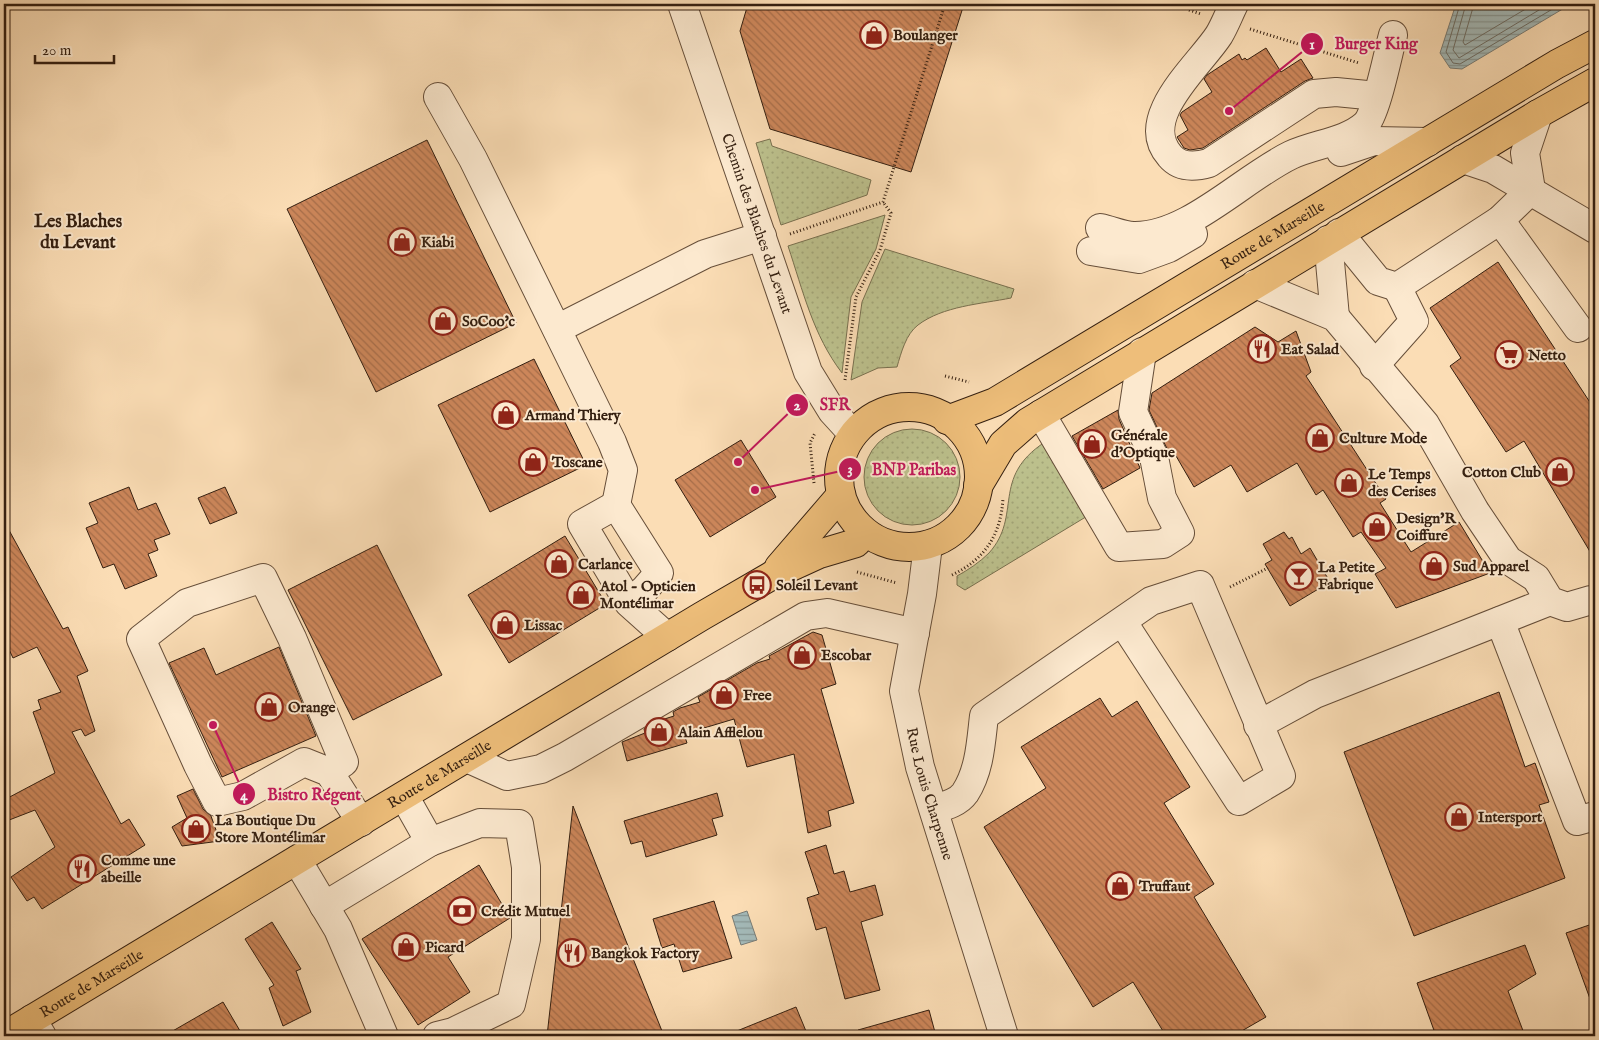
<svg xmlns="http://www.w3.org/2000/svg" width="1599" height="1040" font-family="'IM FELL English',serif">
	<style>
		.green { fill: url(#green-dots); stroke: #78704f }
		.water { fill: url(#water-rules); stroke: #777b75 }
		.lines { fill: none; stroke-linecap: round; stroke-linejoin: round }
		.shore { stroke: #6c6c64; stroke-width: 1 }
		.building { fill: url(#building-back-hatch); stroke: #341f10 }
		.minor-casing { stroke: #664e39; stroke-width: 30 }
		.major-casing { stroke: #341f10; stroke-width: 30 }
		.path { stroke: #341f10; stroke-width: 3; stroke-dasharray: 1 2.5; stroke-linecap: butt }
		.minor { stroke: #fce9cf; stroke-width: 28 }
		.major { stroke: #eebe7a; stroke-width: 28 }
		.labels { text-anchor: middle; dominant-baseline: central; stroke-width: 4; stroke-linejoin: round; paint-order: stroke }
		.poi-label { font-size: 15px; font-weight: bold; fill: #341f10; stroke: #fce9cf; text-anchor: start }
		.street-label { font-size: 15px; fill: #341f10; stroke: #fce9cf }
		.quarter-label { font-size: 18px; font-weight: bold; fill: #341f10; stroke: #fce9cf }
		.leader { fill: none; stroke: #c2185b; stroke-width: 2 }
		.callout-dot { fill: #c2185b; stroke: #fce9cf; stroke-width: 2 }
		.mark-label { font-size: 15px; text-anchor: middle; font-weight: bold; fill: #fff }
		.callout-label { font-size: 16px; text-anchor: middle; font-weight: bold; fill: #c2185b; stroke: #fce9cf; stroke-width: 4; stroke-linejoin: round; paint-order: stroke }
	</style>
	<defs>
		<pattern id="green-dots" width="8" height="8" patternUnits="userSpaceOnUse" patternTransform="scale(1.25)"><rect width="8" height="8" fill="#bdc28e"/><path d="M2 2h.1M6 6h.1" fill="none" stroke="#a3a679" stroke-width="1.8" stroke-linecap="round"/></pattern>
		<pattern id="water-rules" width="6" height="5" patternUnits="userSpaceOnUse" patternTransform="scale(1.25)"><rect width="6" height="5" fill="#a3b9b8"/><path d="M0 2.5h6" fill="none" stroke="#869694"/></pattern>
		<pattern id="building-back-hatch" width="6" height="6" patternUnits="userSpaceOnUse" patternTransform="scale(1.25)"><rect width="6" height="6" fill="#cc865a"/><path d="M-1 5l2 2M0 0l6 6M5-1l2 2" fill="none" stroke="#a66d49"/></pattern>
	</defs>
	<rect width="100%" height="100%" fill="#fbddb5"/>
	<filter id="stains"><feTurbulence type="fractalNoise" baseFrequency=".004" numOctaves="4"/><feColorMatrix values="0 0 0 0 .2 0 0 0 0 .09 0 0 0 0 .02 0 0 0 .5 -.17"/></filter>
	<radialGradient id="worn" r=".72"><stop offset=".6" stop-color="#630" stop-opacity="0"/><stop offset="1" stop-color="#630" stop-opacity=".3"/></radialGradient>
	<g class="green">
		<path d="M770,139L772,146L871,180L867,195L781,225L756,143Z"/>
		<path d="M885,215L876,249L851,297L842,373C813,335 803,291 788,246Z"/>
		<path d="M885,249L1014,289L1011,298C981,304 943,306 918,325C906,334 901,353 897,367L878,368L851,380L862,302Z"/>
		<circle cx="912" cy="477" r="48"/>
		<path d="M1045,442L1089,515L965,590L957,585V576C968,570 980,562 989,553C1023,515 990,478 1045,442Z"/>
	</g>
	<g class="water">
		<path d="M1456,4H1571L1462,69L1450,68L1440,53Z"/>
		<path d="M747,911L757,940L741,945L732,916Z"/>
	</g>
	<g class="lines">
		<g class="shore">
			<path d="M1460,4L1446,52L1453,63L1460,64L1561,4"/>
			<path d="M1466,4L1453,50L1459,58L1549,4"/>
			<path d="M1474,4L1463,42L1465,45L1534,4"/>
		</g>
	</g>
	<g class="building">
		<path d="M748,4H964L911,172L770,129L740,31Z"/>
		<path d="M1266,48L1281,72L1301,59L1313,78L1305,81L1203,148L1190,150L1184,148L1177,137L1188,130L1180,115L1182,112L1212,92L1204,79L1207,75L1239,54L1242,60L1245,58L1247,60Z"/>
		<path d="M427,140L516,323L376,392L287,209Z"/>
		<path d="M1498,262L1595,410V560L1524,441L1506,452L1450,366L1461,358L1430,308Z"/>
		<path d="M1255,327L1278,342L1296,331L1311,372L1306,376L1386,499L1380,503L1411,552L1459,522L1490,573L1396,608L1375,574L1386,568L1361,532L1353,537L1323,490L1316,495L1297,463L1247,492L1231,465L1194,487L1172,449L1168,451L1149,410L1152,393Z"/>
		<path d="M534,359L586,465L490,512L438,405Z"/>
		<path d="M1118,410L1119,419L1140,468L1103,489L1072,436Z"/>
		<path d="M741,440L776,497L710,537L675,480Z"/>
		<path d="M129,487L138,510L156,503L170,534L154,540L158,550L148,554L157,576L125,589L114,564L103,568L86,528L98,523L89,503Z"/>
		<path d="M225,487L237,513L210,524L198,498Z"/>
		<path d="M4,521L63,629L68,627L88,671L77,676L95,731L85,736L81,729L72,732L121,824L129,819L145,845L42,909L34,897L27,901L11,877L55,847L35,810L4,822V800L55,773L33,712L41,709L38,700L61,692L37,647L13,658L4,639Z"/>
		<path d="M1284,532L1289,539L1292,537L1301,554L1310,548L1330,582L1290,606L1265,564L1272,560L1263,544Z"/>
		<path d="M565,536L606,604L509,663L468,595Z"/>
		<path d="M377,545L442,675L353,720L288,590Z"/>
		<path d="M813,632L822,635L836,684L821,689L854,803L828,811L831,826L808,833L794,754L747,767L734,719L684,734L687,743L627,761L622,742L645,733L644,729L658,721L674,716L673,712L680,708L700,702L698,697L757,663L770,659L769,656Z"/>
		<path d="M279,647L316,736L222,777L169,663L204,648L216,675Z"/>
		<path d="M1499,692L1525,767L1535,763L1549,802L1539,805L1565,878L1414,936L1344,752Z"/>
		<path d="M1100,698L1112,717L1137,701L1190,787L1164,803L1214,884L1194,897L1266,1017L1233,1036H1166L1133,982L1093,1007L984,827L1046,788L1021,747Z"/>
		<path d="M193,789L203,809L211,816L220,841L182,846L172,827L187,818L177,796Z"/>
		<path d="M717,793L723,816L712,819L717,835L646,857L642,841L631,844L624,821Z"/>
		<path d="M573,806L628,946L664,1036H547Z"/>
		<path d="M826,845L834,874L844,871L850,892L875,885L883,915L861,922L880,990L845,999L826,927L816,930L807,898L819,894L805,852Z"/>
		<path d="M479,865L510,918L448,957L470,992L418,1025L362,939Z"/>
		<path d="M714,901L732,958L683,972L674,944L662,948L653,919Z"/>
		<path d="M272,922L301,969L296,971L311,1012L283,1026L269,988L274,985L245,939Z"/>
		<path d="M1595,923V1007H1593L1566,933Z"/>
		<path d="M1525,945L1536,974L1508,991L1525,1036H1436L1417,983Z"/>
		<path d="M223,1002L243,1036H164Z"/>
		<path d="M796,1007L808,1036H727V1035Z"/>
		<path d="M929,1010L936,1036H859L858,1030Z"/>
	</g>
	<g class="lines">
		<defs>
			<g id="minor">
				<path id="s1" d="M682,4L808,372L832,411L853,434"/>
				<path d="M1234,4C1229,14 1225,25 1219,35C1199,66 1136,118 1170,156C1180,168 1195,167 1209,163L1314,94L1336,92L1377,96"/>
				<path d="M438,97L473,159L612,442L623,470L616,505"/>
				<path d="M1341,152L1374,141L1428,142"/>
				<path d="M1463,159L1493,169L1595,229"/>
				<path d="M1531,190L1525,153L1538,114"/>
				<path d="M1500,220L1578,328"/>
				<path d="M1100,228C1111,230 1123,236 1134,236C1188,237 1243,178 1291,155C1314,144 1346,142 1365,125C1376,115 1388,53 1393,35"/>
				<path d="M1339,233L1378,281L1397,287L1500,220L1531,190"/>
				<path d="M1328,240L1335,317"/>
				<path d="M1091,251L1139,259L1169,248L1193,234"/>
				<path d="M1255,284L1335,317L1425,424L1475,511L1508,560L1536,578L1550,601L1567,607L1591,600"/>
				<path d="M557,329L705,254L762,236"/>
				<path d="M1374,366L1414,321L1397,287"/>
				<path d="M1041,414L1119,547L1163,544L1180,533L1162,498L1154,457L1133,412L1142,352"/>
				<path id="s2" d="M928,545L922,594L904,691L920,767L1004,1036"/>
				<path d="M629,603L645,589L659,573L616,505L582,524L629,603L667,637"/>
				<path d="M1500,621L1577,821L1595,816"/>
				<path d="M1258,725L1315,694L1550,601"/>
				<path d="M467,758L507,776L541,769L565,757L806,616L827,613L915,633"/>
				<path d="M329,772L344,762L292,638L263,578L187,603L141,639L198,765L217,802L243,796L304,762L329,772L361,822"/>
				<path d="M404,796L430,842L480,823L519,824L526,867V939L511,1004L453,1032L437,1036"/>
				<path d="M934,809C945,806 958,803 965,793C980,770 981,741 984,716L1151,601L1200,585L1281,776L1239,801L1122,621"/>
				<path d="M297,860L338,929L384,1036"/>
				<path d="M324,906L430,842"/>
				<path d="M32,1019L42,1036"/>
			</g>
			<g id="major">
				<circle cx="909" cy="477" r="70"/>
				<path id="s3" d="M947,420L995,402L1557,64L1595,44"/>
				<path d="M978,486L1003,444L1028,422L1538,114L1595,82"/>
				<path d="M779,567L841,495"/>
				<path id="s4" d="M4,1036L702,616L771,576L819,554L856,543L865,533"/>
			</g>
		</defs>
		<use href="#minor" class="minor-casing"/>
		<use href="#major" class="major-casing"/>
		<g class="path">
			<path d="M1189,10L1201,14"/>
			<path d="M1250,29L1359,63"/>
			<path d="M790,234L883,202L945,4"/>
			<path d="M945,376L969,382"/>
			<path d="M845,380L856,297L880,250L891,213L883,202"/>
			<path d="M814,483L810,443L815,433"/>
			<path d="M857,572L897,583"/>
			<path d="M952,575C985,559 1001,535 1003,498"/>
			<path d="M1230,587L1268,568"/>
		</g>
		<use href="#minor" class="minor"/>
		<use href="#major" class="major"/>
	</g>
	<defs>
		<symbol id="shop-ring" viewBox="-11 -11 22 22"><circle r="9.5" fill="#fce9cf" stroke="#8f2418" stroke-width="1.5"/><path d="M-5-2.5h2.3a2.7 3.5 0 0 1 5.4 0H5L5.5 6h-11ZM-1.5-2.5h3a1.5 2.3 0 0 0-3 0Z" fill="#8f2418"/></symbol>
		<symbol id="restaurant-ring" viewBox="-11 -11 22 22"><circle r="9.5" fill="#fce9cf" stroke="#8f2418" stroke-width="1.5"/><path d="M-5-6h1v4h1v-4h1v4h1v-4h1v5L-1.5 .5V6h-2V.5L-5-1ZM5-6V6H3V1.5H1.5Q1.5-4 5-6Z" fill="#8f2418"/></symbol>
		<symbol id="supermarket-ring" viewBox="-11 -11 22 22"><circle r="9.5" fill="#fce9cf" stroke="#8f2418" stroke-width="1.5"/><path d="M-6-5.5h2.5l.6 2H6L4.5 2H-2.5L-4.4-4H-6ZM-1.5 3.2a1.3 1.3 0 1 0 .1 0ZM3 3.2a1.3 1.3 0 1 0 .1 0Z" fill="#8f2418"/></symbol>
		<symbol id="bar-ring" viewBox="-11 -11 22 22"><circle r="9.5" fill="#fce9cf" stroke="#8f2418" stroke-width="1.5"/><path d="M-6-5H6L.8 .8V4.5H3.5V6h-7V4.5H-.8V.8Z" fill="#8f2418"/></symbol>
		<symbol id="bus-ring" viewBox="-11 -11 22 22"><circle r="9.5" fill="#fce9cf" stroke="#8f2418" stroke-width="1.5"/><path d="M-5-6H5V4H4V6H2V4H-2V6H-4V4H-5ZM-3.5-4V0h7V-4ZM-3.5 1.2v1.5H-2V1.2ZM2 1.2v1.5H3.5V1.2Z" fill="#8f2418"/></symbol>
		<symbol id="bank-ring" viewBox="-11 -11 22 22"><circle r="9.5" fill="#fce9cf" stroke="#8f2418" stroke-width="1.5"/><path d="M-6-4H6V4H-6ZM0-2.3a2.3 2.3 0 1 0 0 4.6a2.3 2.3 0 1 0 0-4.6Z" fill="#8f2418"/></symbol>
	</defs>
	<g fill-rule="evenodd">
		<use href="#shop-ring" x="858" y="19" width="32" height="32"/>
		<use href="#shop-ring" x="386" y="226" width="32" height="32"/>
		<use href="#shop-ring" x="427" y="305" width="32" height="32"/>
		<use href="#restaurant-ring" x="1246" y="333" width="32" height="32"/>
		<use href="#supermarket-ring" x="1493" y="339" width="32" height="32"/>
		<use href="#shop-ring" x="490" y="399" width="32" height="32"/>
		<use href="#shop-ring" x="1304" y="422" width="32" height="32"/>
		<use href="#shop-ring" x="1076" y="428" width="32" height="32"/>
		<use href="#shop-ring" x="517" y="446" width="32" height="32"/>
		<use href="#shop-ring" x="1544" y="456" width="32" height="32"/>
		<use href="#shop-ring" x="1333" y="467" width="32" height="32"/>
		<use href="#shop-ring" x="1361" y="511" width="32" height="32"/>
		<use href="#shop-ring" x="543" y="548" width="32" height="32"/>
		<use href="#shop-ring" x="1418" y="550" width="32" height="32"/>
		<use href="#bar-ring" x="1283" y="560" width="32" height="32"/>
		<use href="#bus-ring" x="741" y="569" width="32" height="32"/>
		<use href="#shop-ring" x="565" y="579" width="32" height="32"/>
		<use href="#shop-ring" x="489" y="609" width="32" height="32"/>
		<use href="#shop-ring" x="786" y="639" width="32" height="32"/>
		<use href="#shop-ring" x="708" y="679" width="32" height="32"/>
		<use href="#shop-ring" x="253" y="691" width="32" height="32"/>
		<use href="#shop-ring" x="643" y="716" width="32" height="32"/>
		<use href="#shop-ring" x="1443" y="801" width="32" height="32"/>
		<use href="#shop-ring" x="180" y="813" width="32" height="32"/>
		<use href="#restaurant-ring" x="66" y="853" width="32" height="32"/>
		<use href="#shop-ring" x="1104" y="870" width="32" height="32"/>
		<use href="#bank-ring" x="446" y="895" width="32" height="32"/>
		<use href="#shop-ring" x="390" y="931" width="32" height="32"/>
		<use href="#restaurant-ring" x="556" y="937" width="32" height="32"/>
	</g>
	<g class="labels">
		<g class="poi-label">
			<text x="893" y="35">Boulanger</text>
			<text x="421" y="242">Kiabi</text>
			<text x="462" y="321">SoCoo'c</text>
			<text x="1281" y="349">Eat Salad</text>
			<text x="1528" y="355">Netto</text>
			<text x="525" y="415">Armand Thiery</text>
			<text x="1111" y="435">Générale<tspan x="1111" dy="17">d'Optique</tspan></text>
			<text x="1339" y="438">Culture Mode</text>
			<text x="552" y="462">Toscane</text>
			<text x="1541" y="472" text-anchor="end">Cotton Club</text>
			<text x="1368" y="474">Le Temps<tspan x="1368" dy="17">des Cerises</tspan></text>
			<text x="1396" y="518">Design'R<tspan x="1396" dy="17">Coiffure</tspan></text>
			<text x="578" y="564">Carlance</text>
			<text x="1453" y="566">Sud Apparel</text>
			<text x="1318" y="567">La Petite<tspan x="1318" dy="17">Fabrique</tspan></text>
			<text x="776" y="585">Soleil Levant</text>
			<text x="600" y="586">Atol - Opticien<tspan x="600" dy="17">Montélimar</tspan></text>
			<text x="524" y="625">Lissac</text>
			<text x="821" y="655">Escobar</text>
			<text x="743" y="695">Free</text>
			<text x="288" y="707">Orange</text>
			<text x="678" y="732">Alain Afflelou</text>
			<text x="1478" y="817">Intersport</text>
			<text x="215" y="820">La Boutique Du<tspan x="215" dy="17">Store Montélimar</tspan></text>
			<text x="101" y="860">Comme une<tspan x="101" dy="17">abeille</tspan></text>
			<text x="1139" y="886">Truffaut</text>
			<text x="481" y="911">Crédit Mutuel</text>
			<text x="425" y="947">Picard</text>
			<text x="591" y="953">Bangkok Factory</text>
		</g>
		<g class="street-label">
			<text stroke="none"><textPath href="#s1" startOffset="232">Chemin des Blaches du Levant</textPath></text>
			<text stroke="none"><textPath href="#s3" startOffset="375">Route de Marseille</textPath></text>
			<text stroke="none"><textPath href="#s4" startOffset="508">Route de Marseille</textPath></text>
			<text stroke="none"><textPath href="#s2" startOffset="254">Rue Louis Charpenne</textPath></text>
			<text stroke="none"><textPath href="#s4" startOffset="102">Route de Marseille</textPath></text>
		</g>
		<g class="quarter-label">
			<text x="78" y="222">Les Blaches<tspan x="78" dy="21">du Levant</tspan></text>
		</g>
	</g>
	<path class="leader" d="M1229 111L1312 44M738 462L797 405M755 490L850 469M213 725L244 794"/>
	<g class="callout-dot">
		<circle cx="1229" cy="111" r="5"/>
		<circle cx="738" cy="462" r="5"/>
		<circle cx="755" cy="490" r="5"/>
		<circle cx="213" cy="725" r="5"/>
		<circle cx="1312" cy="44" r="12"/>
		<circle cx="797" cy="405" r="12"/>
		<circle cx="850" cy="469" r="12"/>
		<circle cx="244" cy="794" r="12"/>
	</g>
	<g class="mark-label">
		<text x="1312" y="49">1</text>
		<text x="797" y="410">2</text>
		<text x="850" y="474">3</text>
		<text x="244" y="800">4</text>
	</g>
	<g class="callout-label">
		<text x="1376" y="49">Burger King</text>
		<text x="835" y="410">SFR</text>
		<text x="914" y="475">BNP Paribas</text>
		<text x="314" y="800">Bistro Régent</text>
	</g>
	<rect width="1599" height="1040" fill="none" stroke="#fbddb5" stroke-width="20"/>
	<rect x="5" y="5" width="1589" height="1030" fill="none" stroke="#341f10" stroke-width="2.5"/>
	<rect x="10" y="10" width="1579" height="1020" fill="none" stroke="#341f10"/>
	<path d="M35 55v8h79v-8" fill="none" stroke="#341f10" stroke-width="2.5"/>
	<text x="42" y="55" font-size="15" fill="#341f10" stroke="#fce9cf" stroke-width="4" paint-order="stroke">20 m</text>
	<rect width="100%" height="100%" filter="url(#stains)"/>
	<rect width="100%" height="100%" fill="url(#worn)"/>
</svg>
